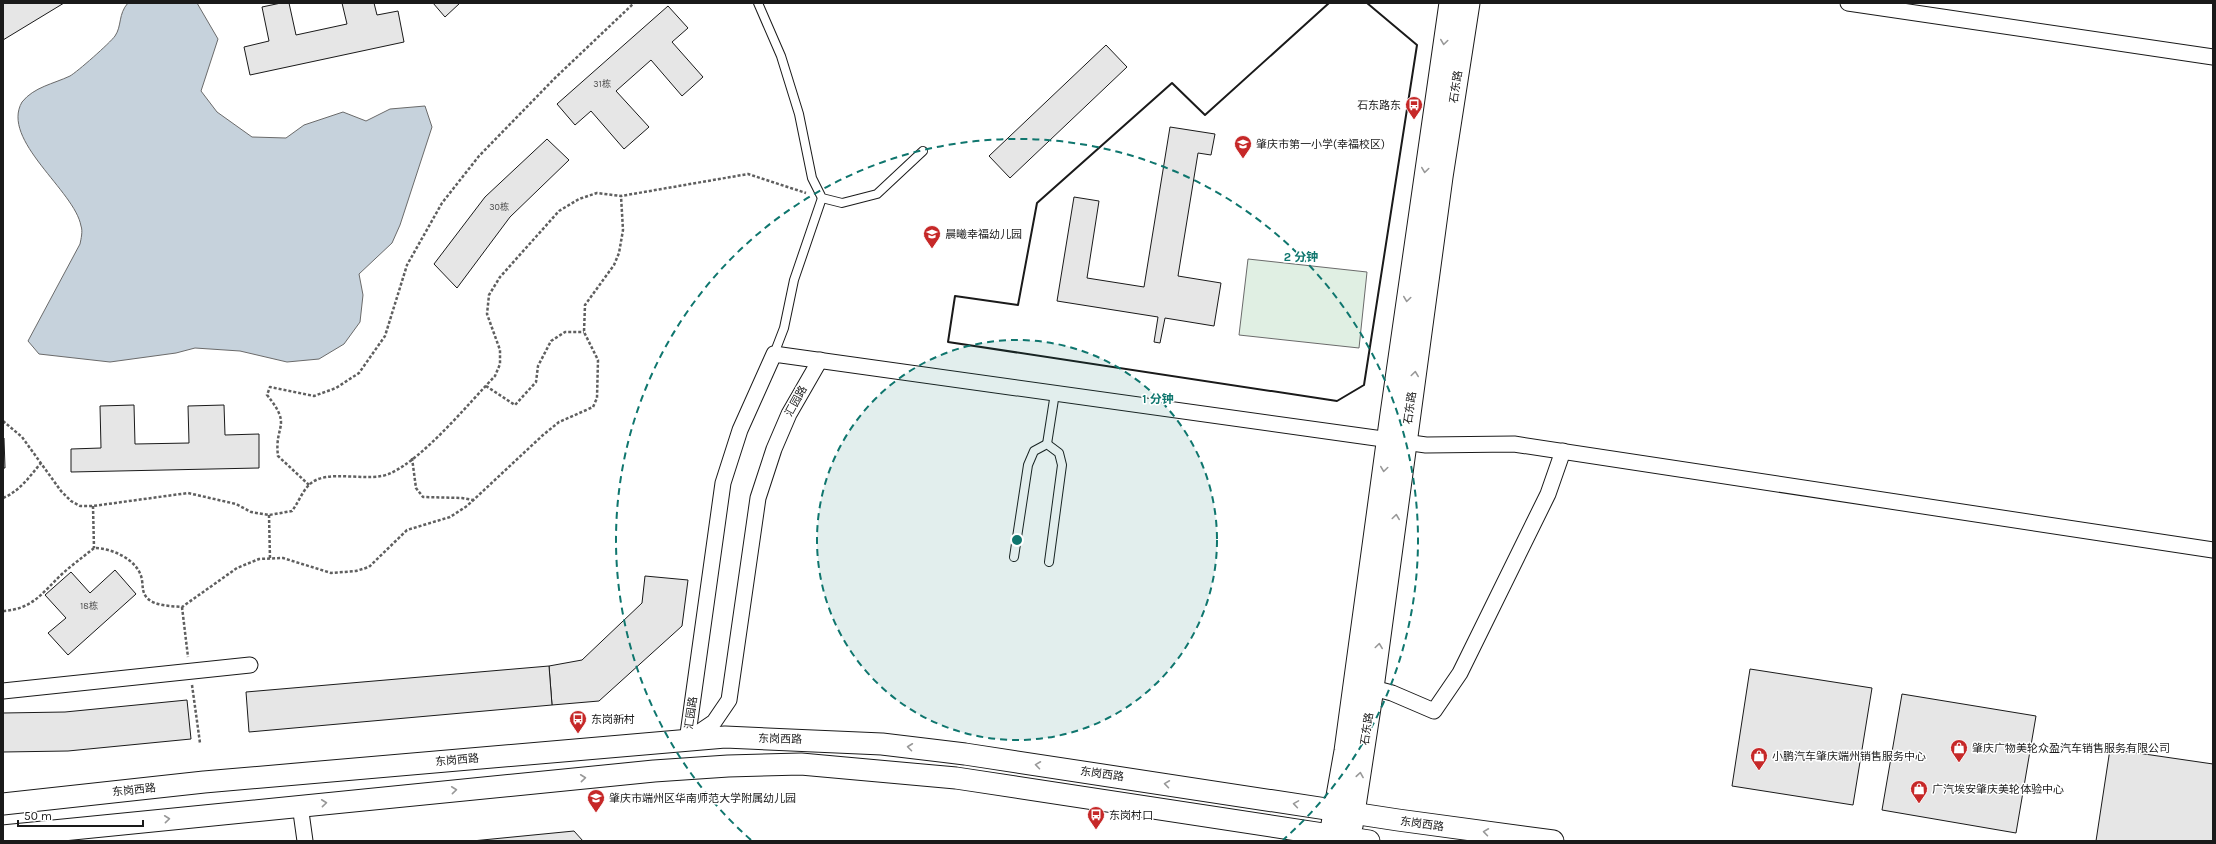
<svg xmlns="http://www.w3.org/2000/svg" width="2216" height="844" font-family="Karla,'Noto Sans SC',sans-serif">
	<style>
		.green { fill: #e0efe3; stroke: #6a6a6a }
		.water { fill: #c6d2dc; stroke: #6a6a6a }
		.building { fill: #e6e6e6; stroke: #1a1a1a }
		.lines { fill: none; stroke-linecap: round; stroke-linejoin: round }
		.lane-casing { stroke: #1a1a1a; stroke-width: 10 }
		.street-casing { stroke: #1a1a1a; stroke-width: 17 }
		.secondary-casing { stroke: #1a1a1a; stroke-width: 23 }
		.path { stroke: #5f5f5f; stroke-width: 2.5; stroke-dasharray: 3 2; stroke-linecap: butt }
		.lane { stroke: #fff; stroke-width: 8 }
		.street { stroke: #fff; stroke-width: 15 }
		.secondary { stroke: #fff; stroke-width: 21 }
		.wall { stroke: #1a1a1a; stroke-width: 2 }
		.oneway { stroke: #989898 }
		.ring { fill: none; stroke: #0f766e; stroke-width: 2; stroke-dasharray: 7 5 }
		.labels { text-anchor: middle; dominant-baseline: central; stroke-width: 3; stroke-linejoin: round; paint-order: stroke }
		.number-label { font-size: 9px; fill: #4d4d4d }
		.street-label { font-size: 11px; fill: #1a1a1a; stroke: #fff }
		.poi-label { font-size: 11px; fill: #1a1a1a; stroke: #fff; text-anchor: start }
		.centre { fill: #0f766e; stroke: #fff; stroke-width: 2 }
		.ring-label { font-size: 12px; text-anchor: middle; font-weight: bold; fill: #0f766e; stroke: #fff; stroke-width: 3; stroke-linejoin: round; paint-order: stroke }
	</style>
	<rect width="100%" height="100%" fill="#fff"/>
	<path class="green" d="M1248,259L1367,272L1359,348L1239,335Z"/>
	<path class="water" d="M128,3H197L218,39L201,91L217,112L252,137L286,138L304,125L343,112L366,121L390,109L425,106L432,127L400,225L392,243L359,274L363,295L360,322L344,344L319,359L287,362L240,351L195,348L176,353L110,362L39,354L28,341L80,244C81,239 83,231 81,226C75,191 0,140 22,102C34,87 53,84 70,76C77,72 110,43 115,36C122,26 118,14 128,3Z"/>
	<g class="building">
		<path d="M3,3H64L3,40Z"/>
		<path d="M281,3H289L296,35L347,24L342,3H374L377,15L398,11L404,42L250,75L244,47L269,41L262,7Z"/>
		<path d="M433,3H460L445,17Z"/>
		<path d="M668,6L688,28L672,42L703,77L682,96L651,60L616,91L649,127L624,149L591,111L575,125L557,104Z"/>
		<path d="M1106,45L1127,67L1010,178L989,156Z"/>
		<path d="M1170,127L1215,134L1211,155L1198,153L1178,276L1221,283L1214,326L1165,318L1160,343L1154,342L1158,317L1057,301L1074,197L1099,201L1087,278L1144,287Z"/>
		<path d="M547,139L569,160L510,217L457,288L434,264L485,197Z"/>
		<path d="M134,405L135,444L189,443L188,406L224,405L225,435L259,434V468L71,472V449L101,448L100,406Z"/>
		<path d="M4,438L5,468H3V438Z"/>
		<path d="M115,570L136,594L68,655L48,633L66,618L45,595L71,572L90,593Z"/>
		<path d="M645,576L688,580L682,626L599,701L552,705L549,666L582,660L642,603Z"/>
		<path d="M549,666L552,705L249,732L246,692Z"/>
		<path d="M1750,669L1872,688L1853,805L1732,786Z"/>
		<path d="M1902,694L2036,716L2016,833L1882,810Z"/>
		<path d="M187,700L191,739L68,751L3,752V713L65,712Z"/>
		<path d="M2110,749L2213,764V841H2096Z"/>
		<path d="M574,831L583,841H472Z"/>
	</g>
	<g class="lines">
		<defs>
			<g id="lane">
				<path d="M758,3L781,56L799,114L812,178L822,198L842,203L877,194L923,151"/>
				<path d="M774,354L784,328L794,280L822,198"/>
				<path d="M1047,444L1055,393"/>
				<path d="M1014,557L1028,465L1034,451L1047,444L1059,453L1062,465L1049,562"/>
			</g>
			<g id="street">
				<path d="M1848,3L2213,57"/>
				<path d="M1373,688L1392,693L1434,711L1460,673L1548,494L1563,451"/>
				<path d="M3,691L250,665"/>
				<path d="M689,739L714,722L729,700L758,498L774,449L789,414L820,360"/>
				<path d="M687,741L723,483L740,430L774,354L1426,445L1514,444L2213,550"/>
				<path d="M300,805L305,841"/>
			</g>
			<g id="secondary">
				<path d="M3,804L204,782L725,737L882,744L965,754L1398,820L1553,841"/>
				<path d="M1332,824L1345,751L1391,414L1450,3"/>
				<path d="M1352,826L1373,688L1442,177L1469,3"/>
				<path d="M3,836L654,771L728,766L801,764L956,778L1369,841"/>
			</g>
		</defs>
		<use href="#lane" class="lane-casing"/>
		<use href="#street" class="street-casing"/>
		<use href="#secondary" class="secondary-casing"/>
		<g class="path">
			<path d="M486,386L515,405L536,382L538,366L551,341L565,332H584"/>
			<path d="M3,421L22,437L61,491L71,501L80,506H93L188,493L236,504L251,512L269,515L292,511C298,503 302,492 309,485C326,467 369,484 391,473C425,457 468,404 495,376L500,364V350L487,314L489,295L500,277L559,211L579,199L597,193L621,196L748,174L806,193"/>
			<path d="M412,458L416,488L423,497L462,498L473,500"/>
			<path d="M309,485L278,456C274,424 293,427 267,395L270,387L314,396L336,388L359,373L385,336L407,265L442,203L479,156L555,78L634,3"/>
			<path d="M3,498C20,491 29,477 41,463"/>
			<path d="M93,506L94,548"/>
			<path d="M269,515L270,559"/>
			<path d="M182,607L188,657"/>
			<path d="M3,611C33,609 42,593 62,574C72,565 83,557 94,548C112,548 139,560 142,580C143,587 142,592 147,598C155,606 171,606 182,607L237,568L259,559L283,558L331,573L356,571L369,567L407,530L450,517L467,506L543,435L559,422L593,407L597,398L598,360L584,332L585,305L614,265L619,253L623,230L621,196"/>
			<path d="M192,685L200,743"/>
		</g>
		<use href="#lane" class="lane"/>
		<use href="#street" class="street"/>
		<use href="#secondary" class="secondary"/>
		<path class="wall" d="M1329,3L1205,115L1172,83L1037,203L1018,305L955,296L948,342L1337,401L1364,385L1417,45L1367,3"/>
	</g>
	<defs><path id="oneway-chevron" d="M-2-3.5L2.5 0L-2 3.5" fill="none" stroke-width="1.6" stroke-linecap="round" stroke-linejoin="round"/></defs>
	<g class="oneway">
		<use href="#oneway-chevron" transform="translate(1444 42) rotate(98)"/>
		<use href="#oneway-chevron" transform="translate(1425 170) rotate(98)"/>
		<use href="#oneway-chevron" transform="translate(1407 299) rotate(98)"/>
		<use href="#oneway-chevron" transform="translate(1415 374) rotate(-82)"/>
		<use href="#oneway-chevron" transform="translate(1384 469) rotate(98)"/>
		<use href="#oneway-chevron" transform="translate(1396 517) rotate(-82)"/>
		<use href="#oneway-chevron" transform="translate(1379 646) rotate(-82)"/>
		<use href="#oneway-chevron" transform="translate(910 747) rotate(-173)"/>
		<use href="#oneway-chevron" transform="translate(1038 765) rotate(-172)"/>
		<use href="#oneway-chevron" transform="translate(1360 775) rotate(-81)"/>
		<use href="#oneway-chevron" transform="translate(583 778) rotate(-6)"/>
		<use href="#oneway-chevron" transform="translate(1167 784) rotate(-172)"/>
		<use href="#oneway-chevron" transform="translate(454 790) rotate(-6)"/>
		<use href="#oneway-chevron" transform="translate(324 803) rotate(-6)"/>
		<use href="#oneway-chevron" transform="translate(1296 804) rotate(-171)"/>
		<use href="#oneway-chevron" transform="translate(167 819) rotate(-6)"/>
		<use href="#oneway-chevron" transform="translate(1486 832) rotate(-172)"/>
	</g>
	<circle cx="1017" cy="540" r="200" fill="#0f766e" fill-opacity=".12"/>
	<g class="ring">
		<circle cx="1017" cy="540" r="200"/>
		<path d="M751 840A401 401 0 1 1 1283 840"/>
	</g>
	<defs>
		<symbol id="bus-pin" viewBox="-11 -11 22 30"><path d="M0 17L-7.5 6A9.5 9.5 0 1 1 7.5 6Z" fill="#c62828" stroke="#fff"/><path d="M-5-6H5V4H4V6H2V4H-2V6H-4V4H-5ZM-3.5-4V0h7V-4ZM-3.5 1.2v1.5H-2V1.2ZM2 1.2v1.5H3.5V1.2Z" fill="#fff"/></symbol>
		<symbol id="school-pin" viewBox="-11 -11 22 30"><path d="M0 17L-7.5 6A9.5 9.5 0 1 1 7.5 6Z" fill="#c62828" stroke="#fff"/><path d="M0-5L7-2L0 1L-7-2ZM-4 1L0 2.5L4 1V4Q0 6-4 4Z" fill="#fff"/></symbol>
		<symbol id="shop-pin" viewBox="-11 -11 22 30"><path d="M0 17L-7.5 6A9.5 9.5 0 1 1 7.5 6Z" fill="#c62828" stroke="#fff"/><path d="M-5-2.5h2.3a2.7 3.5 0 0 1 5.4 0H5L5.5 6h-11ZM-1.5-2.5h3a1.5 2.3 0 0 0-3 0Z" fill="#fff"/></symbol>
	</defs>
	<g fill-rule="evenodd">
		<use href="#bus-pin" x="1404" y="95" width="20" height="27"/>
		<use href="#school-pin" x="1233" y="134" width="20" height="27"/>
		<use href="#school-pin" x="922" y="224" width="20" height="27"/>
		<use href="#bus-pin" x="568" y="709" width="20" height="27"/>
		<use href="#shop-pin" x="1949" y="738" width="20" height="27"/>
		<use href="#shop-pin" x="1749" y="746" width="20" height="27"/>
		<use href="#shop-pin" x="1909" y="779" width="20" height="27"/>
		<use href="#school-pin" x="586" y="788" width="20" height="27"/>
		<use href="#bus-pin" x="1086" y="805" width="20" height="27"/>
	</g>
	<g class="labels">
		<g class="number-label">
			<text x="602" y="84">31栋</text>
			<text x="499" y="207">30栋</text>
			<text x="89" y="606">18栋</text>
		</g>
		<g class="street-label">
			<text transform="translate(1456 87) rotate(-81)">石东路</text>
			<text transform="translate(796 401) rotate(-61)">汇园路</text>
			<text transform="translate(1410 408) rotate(-82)">石东路</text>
			<text transform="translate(691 713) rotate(-82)">汇园路</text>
			<text transform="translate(1367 729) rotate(-81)">石东路</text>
			<text transform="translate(780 739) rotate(1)">东岗西路</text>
			<text transform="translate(457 760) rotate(-5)">东岗西路</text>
			<text transform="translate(1102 774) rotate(8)">东岗西路</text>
			<text transform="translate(134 790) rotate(-6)">东岗西路</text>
			<text transform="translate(1422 824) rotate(8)">东岗西路</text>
		</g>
		<g class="poi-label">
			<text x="1401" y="105" text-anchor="end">石东路东</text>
			<text x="1256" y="144">肇庆市第一小学(幸福校区)</text>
			<text x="945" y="234">晨曦幸福幼儿园</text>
			<text x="591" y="719">东岗新村</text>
			<text x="1972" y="748">肇庆广物美轮众盈汽车销售服务有限公司</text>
			<text x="1772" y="756">小鹏汽车肇庆端州销售服务中心</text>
			<text x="1932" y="789">广汽埃安肇庆美轮体验中心</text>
			<text x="609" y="798">肇庆市端州区华南师范大学附属幼儿园</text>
			<text x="1109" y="815">东岗村口</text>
		</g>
	</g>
	<circle cx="1017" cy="540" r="6" class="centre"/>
	<g class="ring-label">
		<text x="1301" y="261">2 分钟</text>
		<text x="1158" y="403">1 分钟</text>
	</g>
	<rect width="2216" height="844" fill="none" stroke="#1a1a1a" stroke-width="8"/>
	<path d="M18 820v6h125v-6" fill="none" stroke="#1a1a1a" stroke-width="2"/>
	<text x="24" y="820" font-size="12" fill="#1a1a1a" stroke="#ffffff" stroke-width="3" paint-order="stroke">50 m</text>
</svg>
